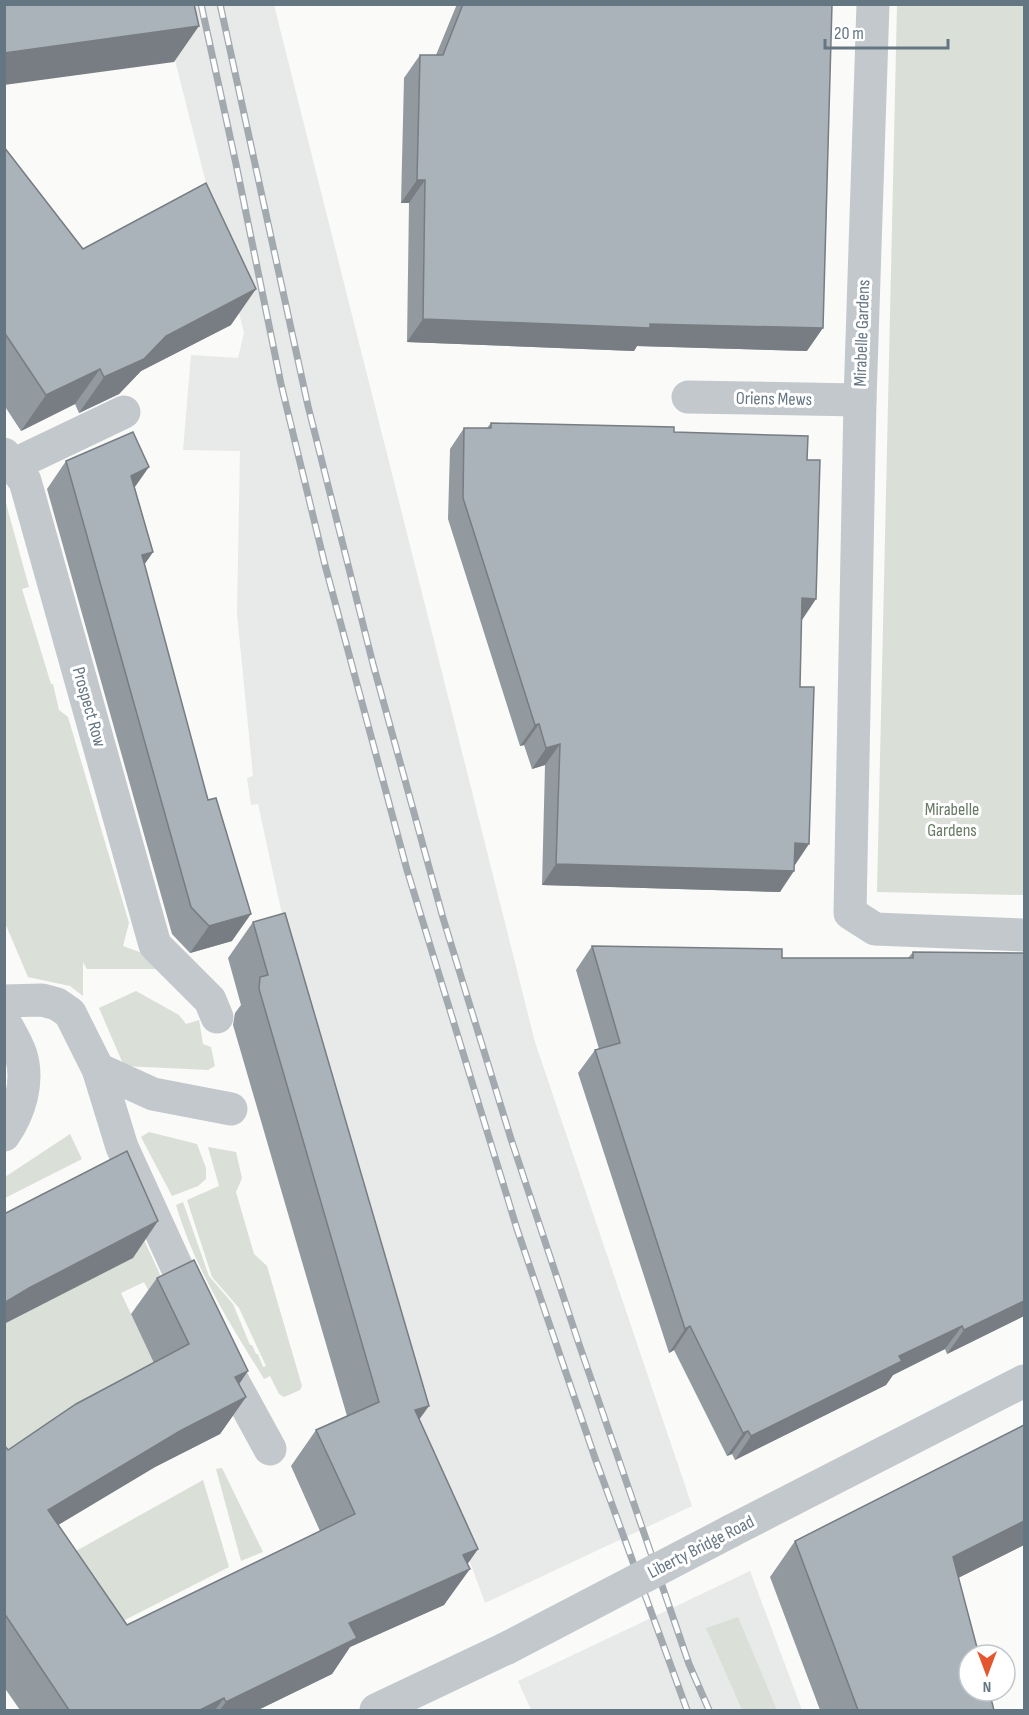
<svg xmlns="http://www.w3.org/2000/svg" width="1029" height="1715" font-family="'Sofia Sans Condensed',sans-serif">
	<style>
		.built { fill: #e8e9e9 }
		.green { fill: #dadfd7 }
		.lines { fill: none; stroke-linecap: round; stroke-linejoin: round }
		.minor { stroke: #c3c8cc; stroke-width: 33 }
		.rail-casing { stroke: #a2aab0; stroke-width: 7 }
		.rail { stroke: #fff; stroke-width: 4.5; stroke-dasharray: 14; stroke-linecap: butt }
		.minor-bridge { stroke: #c3c8cc; stroke-width: 33 }
		.wall { fill: #929a9f }
		.shaded-wall { fill: #777d82 }
		.building { fill: #aab3b9; stroke: #777d82; stroke-width: 1.5 }
		.labels { text-anchor: middle; dominant-baseline: central; stroke-width: 6; stroke-linejoin: round; paint-order: stroke }
		.street-label { font-size: 18px; fill: #657683; stroke: #fff }
		.park-label { font-size: 18px; fill: #687a64; stroke: #fff }
	</style>
	<rect width="100%" height="100%" fill="#fafaf8"/>
	<g class="built">
		<path d="M161,5H274L535,1042L692,1506L485,1603L415,1412L328,1126L258,804L251,805L247,778L253,776L237,614L240,451L183,450L191,355L238,358L244,333Z"/>
		<path d="M750,1571L802,1710H531L518,1681Z"/>
	</g>
	<g class="green">
		<path d="M897,5H1024V895L877,892Z"/>
		<path d="M4,496L29,587L22,589L51,684H53L59,710L68,717L129,923L123,946L162,960L166,969H87L83,962V996L70,986L28,977L5,923Z"/>
		<path d="M136,991L179,1015L186,1024L199,1020L203,1044L211,1047L215,1066L208,1070L124,1066L99,1008Z"/>
		<path d="M149,1132L197,1144L206,1168V1179L198,1186L172,1196L141,1137Z"/>
		<path d="M70,1134L82,1159L5,1198V1177Z"/>
		<path d="M208,1147L236,1152L242,1178L236,1192L254,1254L267,1266L302,1386L300,1390L284,1397L279,1394L270,1376L264,1379C230,1324 194,1267 176,1205L183,1202L209,1276L233,1304L250,1345H252L256,1354H258L263,1367L266,1366L239,1308L212,1277L187,1200L219,1186Z"/>
		<path d="M126,1201L170,1296L155,1303L144,1282L121,1293L149,1352L212,1386L5,1471V1324Z"/>
		<path d="M222,1468L263,1552L241,1561L216,1469Z"/>
		<path d="M203,1480L229,1567L113,1626L67,1556Z"/>
		<path d="M738,1617L777,1710H742L706,1628Z"/>
	</g>
	<g class="lines">
		<g class="minor">
			<path d="M873,4L860,400L850,913L875,929L1024,935"/>
			<path d="M688,397L860,400"/>
			<path d="M4,454L25,481L155,945L210,1000L217,1017"/>
			<path d="M13,465L124,412"/>
			<path d="M4,1001L42,1000L57,1004L70,1013L98,1069L122,1147L196,1309"/>
			<path d="M4,1021C10,1032 17,1043 21,1055C29,1082 20,1112 4,1135"/>
			<path d="M98,1069L153,1094L231,1109"/>
			<path d="M222,1361L270,1449"/>
			<path d="M731,1531L1024,1381"/>
			<path d="M376,1710L507,1648"/>
		</g>
		<defs>
			<g id="rail">
				<path d="M201,4L236,164L281,384L325,565L407,870L517,1229L595,1458L687,1710"/>
				<path d="M220,4L308,406L373,664L443,918L511,1139L579,1344L689,1664L709,1710"/>
			</g>
		</defs>
		<use href="#rail" class="rail-casing"/>
		<use href="#rail" class="rail"/>
		<path class="minor-bridge" d="M507,1648L731,1531"/>
	</g>
	<g class="wall">
		<path d="M457,4H832L807,351L637,346L634,351L407,342L409,203H401L404,78L420,55H436Z"/>
		<path d="M4,147L83,249L231,325L141,371L119,394L79,413L75,404L21,431L4,405Z"/>
		<path d="M491,423L674,432L801,620L794,865L780,892L542,885L545,765L532,769L524,745L520,746L448,519L450,449L464,428H487Z"/>
		<path d="M66,461L135,488L153,552L144,565L232,941L190,953L172,934L47,489Z"/>
		<path d="M253,922L419,1419L478,1549L467,1564L444,1605L350,1647L332,1674L258,1710H20L4,1687V1445L8,1450L154,1363L131,1314L157,1278L239,1384L246,1397L220,1434L155,1467L58,1525L127,1625L320,1531L291,1466L316,1430L347,1416L233,1025L235,1013L241,1005L228,958Z"/>
		<path d="M592,946L782,958H908L913,952L1024,953V1316L947,1354L945,1349L893,1375L886,1385L735,1460L732,1454L727,1456L674,1350L669,1353L578,1073L595,1050L599,1049L576,970Z"/>
		<path d="M1024,1425V1545L958,1578L994,1710H820L770,1577L795,1541Z"/>
	</g>
	<g class="shaded-wall">
		<path d="M199,26L174,62L4,85V53Z"/>
		<path d="M417,180H425L409,203H401Z"/>
		<path d="M256,289L231,325L141,371L119,394L79,413L104,377L166,336Z"/>
		<path d="M423,319L650,324L823,328L807,351L637,346L634,351L407,342Z"/>
		<path d="M100,369L75,404L21,431L46,395Z"/>
		<path d="M149,467L130,494L131,476Z"/>
		<path d="M153,552L134,579L142,555Z"/>
		<path d="M802,598L816,599L802,620Z"/>
		<path d="M539,724L524,745L520,746L535,725Z"/>
		<path d="M560,744L545,765L532,769L546,748Z"/>
		<path d="M795,843L809,844L795,865Z"/>
		<path d="M556,864L794,871L780,892L542,885Z"/>
		<path d="M251,914L232,941L190,953L209,926Z"/>
		<path d="M158,1221L133,1258L4,1324V1303L29,1288Z"/>
		<path d="M1024,1301V1316L947,1354L964,1330Z"/>
		<path d="M690,1326L674,1350L669,1353L685,1329Z"/>
		<path d="M962,1326L945,1349L893,1375L886,1385L735,1460L751,1436L899,1356Z"/>
		<path d="M248,1371L223,1408L235,1377Z"/>
		<path d="M246,1397L220,1434L155,1467L23,1546L48,1510L180,1431Z"/>
		<path d="M429,1406L403,1442L415,1410Z"/>
		<path d="M748,1431L732,1454L727,1456L743,1433Z"/>
		<path d="M1024,1521V1545L928,1593L953,1557Z"/>
		<path d="M478,1549L462,1572L470,1569L444,1605L350,1647L332,1674L258,1710H220L226,1702L349,1623L463,1555Z"/>
		<path d="M224,1698L215,1710H200Z"/>
	</g>
	<g class="building">
		<path d="M4,4H194L199,26L4,53Z"/>
		<path d="M463,4H832L823,328L650,324V328L423,319L425,180H417L420,55H443Z"/>
		<path d="M4,147L83,249L206,183L256,289L166,336L144,359L104,377L100,369L46,395L4,332Z"/>
		<path d="M491,423L674,427V432L808,436L807,460H820L816,599L802,598L800,687H814L809,844L795,843L794,871L556,864L560,744L546,748L539,724L535,725L463,498L464,428H491Z"/>
		<path d="M133,432L149,467L131,476L153,552L142,555L208,800L216,798L251,914L209,926L191,907L66,461Z"/>
		<path d="M285,913L429,1406L415,1410L478,1549L463,1555L470,1569L349,1623L357,1638L226,1702L224,1698L200,1710H69L4,1613V1445L8,1450L76,1404L189,1344L157,1278L194,1260L248,1371L235,1377L246,1397L180,1431L48,1510L127,1625L355,1514L316,1430L379,1402L259,989L260,977L268,975L253,922Z"/>
		<path d="M592,946L782,949V958H913V952L1024,953V1301L964,1330L962,1326L899,1356L902,1361L751,1436L748,1431L743,1433L690,1326L685,1329L595,1050L620,1043Z"/>
		<path d="M127,1151L158,1221L29,1288L4,1303V1214Z"/>
		<path d="M1024,1425V1521L953,1557L979,1655H969V1691H989L994,1710H858L795,1541Z"/>
	</g>
	<g class="labels">
		<g class="street-label">
			<text transform="translate(862 333) rotate(-88)">Mirabelle Gardens</text>
			<text transform="translate(774 399) rotate(1)">Oriens Mews</text>
			<text transform="translate(89 707) rotate(74)">Prospect Row</text>
			<text transform="translate(701 1547) rotate(-27)">Liberty Bridge Road</text>
		</g>
		<g class="park-label">
			<text x="952" y="809">Mirabelle<tspan x="952" dy="21">Gardens</tspan></text>
		</g>
	</g>
	<rect width="1029" height="1715" fill="none" stroke="#657683" stroke-width="12"/>
	<g transform="translate(987 1673) rotate(180)"><circle r="28" fill="#ffffff" stroke="#c1c8cd" stroke-width="1.5"/>
	<path d="M0-4.5L10 22L0 15L-10 22Z" fill="#e4572e"/>
	<text y="-9" font-size="16" font-weight="bold" text-anchor="middle" fill="#657683">N</text>
	</g>
	<path d="M825 39v9h123v-9" fill="none" stroke="#657683" stroke-width="3"/>
	<text x="834" y="39" font-size="18" fill="#657683" stroke="#ffffff" stroke-width="4.5" paint-order="stroke">20 m</text>
</svg>
